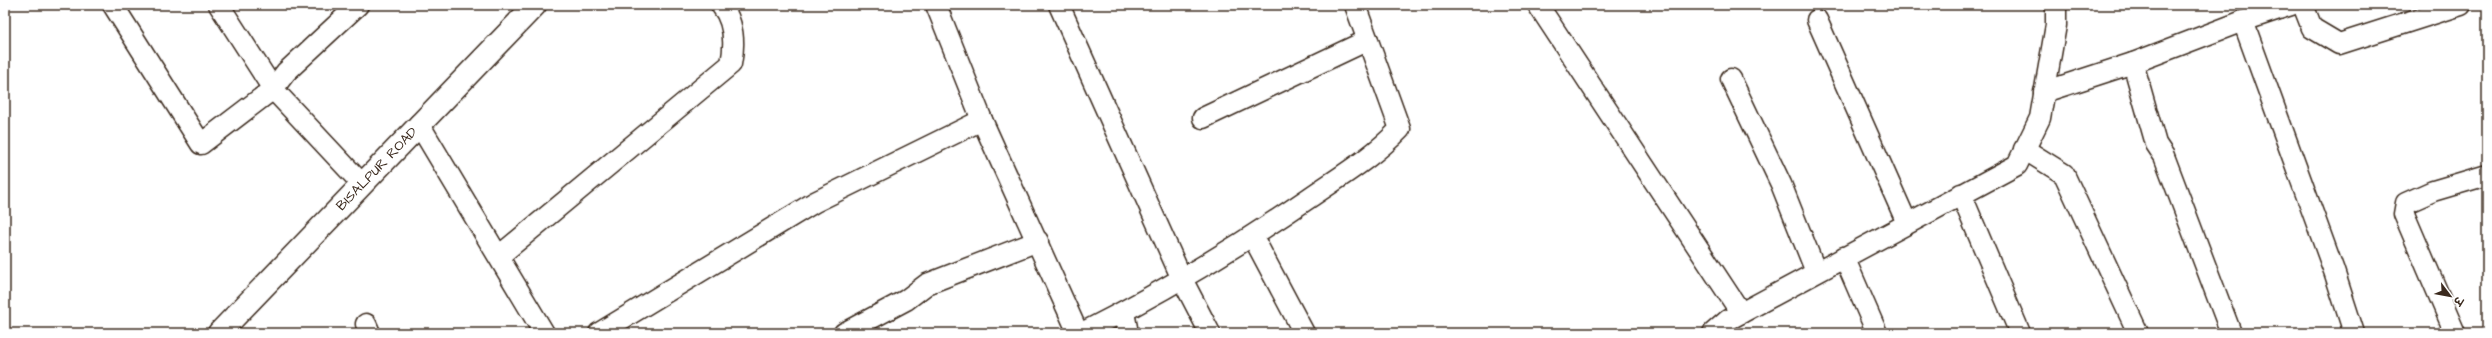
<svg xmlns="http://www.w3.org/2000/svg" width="2492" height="338" font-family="'Architects Daughter','Playpen Sans Deva',sans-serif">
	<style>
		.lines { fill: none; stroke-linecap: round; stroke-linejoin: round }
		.minor-casing { stroke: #3b2a1e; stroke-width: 23 }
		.secondary-casing { stroke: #3b2a1e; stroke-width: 25 }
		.minor { stroke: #fff; stroke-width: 20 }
		.secondary { stroke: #fff; stroke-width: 22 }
		.labels { text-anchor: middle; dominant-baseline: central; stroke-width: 4; stroke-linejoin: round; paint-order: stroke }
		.street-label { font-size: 14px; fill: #3b2a1e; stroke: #fff }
	</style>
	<rect width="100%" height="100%" fill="#fff"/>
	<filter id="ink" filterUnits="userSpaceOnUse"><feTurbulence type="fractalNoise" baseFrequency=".025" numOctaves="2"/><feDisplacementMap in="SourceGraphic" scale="8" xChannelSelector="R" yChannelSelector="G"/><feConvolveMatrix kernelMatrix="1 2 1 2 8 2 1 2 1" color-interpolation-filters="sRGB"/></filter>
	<g filter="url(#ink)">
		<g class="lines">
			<defs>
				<g id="minor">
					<path d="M113,5L201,144L273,89L286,72L358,5"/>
					<path d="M219,5L273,89L362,184"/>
					<path d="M936,5L982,120L1078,333"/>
					<path d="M1059,5L1182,279L1210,333"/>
					<path d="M1538,5L1741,313"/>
					<path d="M2303,5L2312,28L2339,44L2461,5"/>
					<path d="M1817,20L1907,223"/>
					<path d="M2243,21L2334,271L2354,333"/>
					<path d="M2133,63L2156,144L2164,156L2231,333"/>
					<path d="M1731,79L1781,184L1816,272"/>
					<path d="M2044,92L2133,63L2243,21L2291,5"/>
					<path d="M1203,118L1368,40"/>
					<path d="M419,124L544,333"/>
					<path d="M2024,149L2064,174L2138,333"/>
					<path d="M1961,194L2020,333"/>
					<path d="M1253,237L1304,333"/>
					<path d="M499,256L731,64C735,44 734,21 721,5"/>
					<path d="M1844,257L1877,333"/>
					<path d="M1124,312L1128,333"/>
					<path d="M366,324L370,333"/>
					<path d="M599,333L815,202L982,120"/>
					<path d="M844,333L906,300L927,284L1038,241"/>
					<path d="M1082,333C1161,293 1236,248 1309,198C1341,176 1373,157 1400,129L1355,5"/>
					<path d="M1713,333L1728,320L2017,165L2040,118L2056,25V5"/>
					<path d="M2455,333L2404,214L2406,203L2433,191L2487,175"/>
				</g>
				<path id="secondary" d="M219,333L535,5"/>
			</defs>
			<use href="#minor" class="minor-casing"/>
			<use href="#secondary" class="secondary-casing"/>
			<use href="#minor" class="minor"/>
			<use href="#secondary" class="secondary"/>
		</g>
	</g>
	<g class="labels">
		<g class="street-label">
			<text transform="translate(377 169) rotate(-46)">BISALPUR ROAD</text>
		</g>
	</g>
	<rect width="2492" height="338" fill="none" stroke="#fff" stroke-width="20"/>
	<rect x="10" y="10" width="2472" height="318" fill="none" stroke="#3b2a1e" stroke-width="1.5" filter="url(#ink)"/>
	<g transform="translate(2450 296) rotate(122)" stroke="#ffffff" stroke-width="3" paint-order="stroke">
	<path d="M0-3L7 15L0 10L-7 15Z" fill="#3b2a1e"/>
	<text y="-6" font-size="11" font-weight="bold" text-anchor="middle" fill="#3b2a1e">उ</text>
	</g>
</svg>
